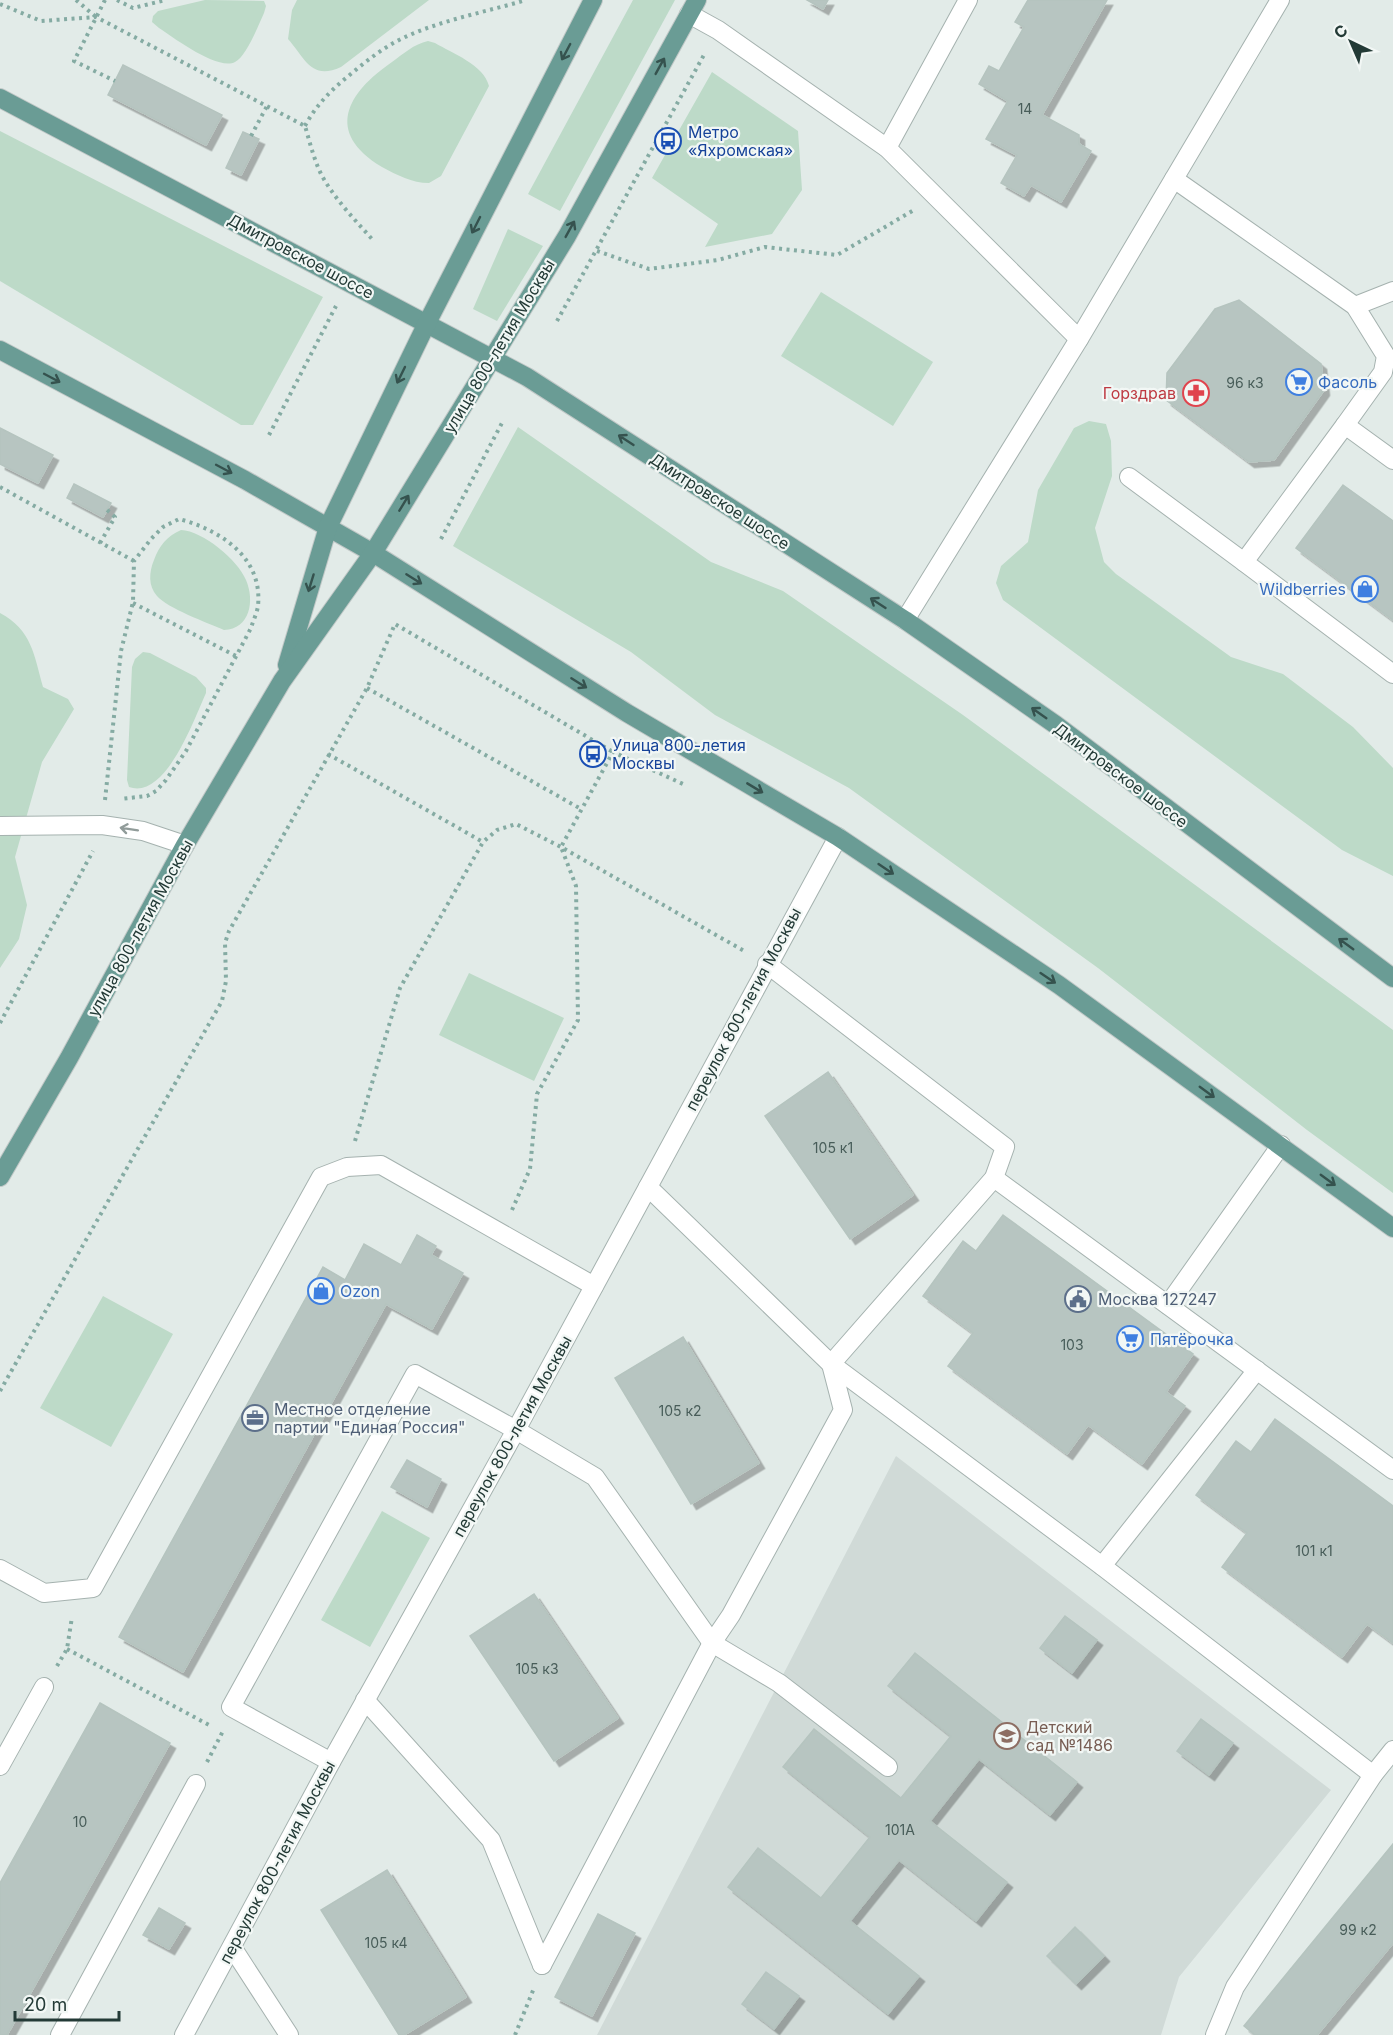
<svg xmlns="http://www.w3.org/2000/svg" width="1393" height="2035" font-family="Inter,sans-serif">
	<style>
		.built { fill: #d0dad7 }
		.green { fill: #bddac8 }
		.building { fill: #b7c5c1; stroke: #b5c4bf; stroke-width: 1.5; filter: url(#shadow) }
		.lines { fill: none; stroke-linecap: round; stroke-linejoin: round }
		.minor-casing { stroke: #a5b2af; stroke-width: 20 }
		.major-casing { stroke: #c1c8c7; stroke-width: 20 }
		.path { stroke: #85aba3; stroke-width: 4; stroke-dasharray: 3 4.5; stroke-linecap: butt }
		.minor { stroke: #fff; stroke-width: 18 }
		.major { stroke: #6a9c95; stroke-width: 18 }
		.oneway { stroke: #35524e }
		.oneway2 { stroke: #919c9a }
		.labels { text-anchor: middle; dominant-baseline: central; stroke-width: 4.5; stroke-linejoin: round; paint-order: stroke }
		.number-label { font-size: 14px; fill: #485d59 }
		.transit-label { font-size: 16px; fill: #164399; stroke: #f2f7f5; text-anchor: start }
		.street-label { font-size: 16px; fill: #233a36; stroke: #f2f7f5 }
		.shop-label { font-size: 16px; fill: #366cbe; stroke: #f2f7f5; text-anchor: start }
		.health-label { font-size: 16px; fill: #be3a42; stroke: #f2f7f5; text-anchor: end }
		.service-label { font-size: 16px; fill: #4e5e75; stroke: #f2f7f5; text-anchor: start }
		.education-label { font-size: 16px; fill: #785e54; stroke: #f2f7f5; text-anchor: start }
	</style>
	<defs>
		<filter id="shadow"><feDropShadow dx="5.5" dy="5.5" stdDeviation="0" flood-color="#0004"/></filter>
	</defs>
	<rect width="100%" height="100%" fill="#e2ebe8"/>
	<path class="built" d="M896,1456L1331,1790L1179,1977L1161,2035H597Z"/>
	<g class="green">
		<path d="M205,0L264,1L266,6L264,13C259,24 246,57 235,62C218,71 174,38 159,28L152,22L153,16L158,11Z"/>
		<path d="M297,0H429L341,67C311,81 305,58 288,39L292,10Z"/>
		<path d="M633,0H675L560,211L528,194Z"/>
		<path d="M428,41L435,43C452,53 484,65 489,86L441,176L429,183C412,183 397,175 382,167C324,132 347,93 392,62C403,54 414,44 428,41Z"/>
		<path d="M712,72L798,131L802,190L772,234L705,247L718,224L652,178Z"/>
		<path d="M0,131L323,297L253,425H241L0,281Z"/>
		<path d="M508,229L543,246L497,321L473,309Z"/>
		<path d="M821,292L933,362L893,426L781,356Z"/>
		<path d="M1089,421L1106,424L1111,441L1112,476L1095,528L1104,562L1116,574L1231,657L1283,674L1353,727L1393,768V876L1342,850L1003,600L996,583L1001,566L1028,542L1038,490L1074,428Z"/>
		<path d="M518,427L711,562L783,591L963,715L1393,1030V1193L1307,1130L1098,968L849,788L715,715L631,652L453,546Z"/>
		<path d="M181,530C203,531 238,560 246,580C255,601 250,629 224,630C208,623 167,608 157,596C148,586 149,572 154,560C159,546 167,536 181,530Z"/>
		<path d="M0,613C32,630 34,655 43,687L68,699L74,709L42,762L15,857L27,905L19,939L0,968Z"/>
		<path d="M143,652L150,653L196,677L206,688V693C194,719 166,800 129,787L127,780L132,667L135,659Z"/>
		<path d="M469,973L564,1018L534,1081L439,1035Z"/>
		<path d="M103,1296L173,1334L111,1447L40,1408Z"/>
		<path d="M382,1511L430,1538L370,1647L321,1620Z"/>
	</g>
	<g class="building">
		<path d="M807,0H828L823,9Z"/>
		<path d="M1028,0H1107L1042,115L1079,135V144L1091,151L1061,202L1031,185L1024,196L1001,183L1017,155L986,139L1008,101L979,84L989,66L999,71L1024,27L1015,22Z"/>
		<path d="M123,65L222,115L206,145L108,95Z"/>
		<path d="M243,132L259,139L241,175L226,168Z"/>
		<path d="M1239,300L1321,364L1324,390L1274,460L1249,462L1166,400L1167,373L1215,309Z"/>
		<path d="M0,428L53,455L38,483L0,464Z"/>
		<path d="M74,484L111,503L103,517L67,498Z"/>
		<path d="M1343,485L1393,521V620L1296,548Z"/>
		<path d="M828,1072L913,1195L850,1239L765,1116Z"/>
		<path d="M1003,1215L1193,1354L1166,1392L1185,1406L1142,1464L1088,1425L1067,1454L948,1366L973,1333L923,1296L963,1241L976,1251Z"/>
		<path d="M417,1235L436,1246L431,1255L463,1273L432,1329L386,1304L183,1672L119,1637L323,1267L345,1280L364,1244L401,1265Z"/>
		<path d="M683,1337L759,1463L691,1504L615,1378Z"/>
		<path d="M1275,1419L1393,1506V1643L1367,1624L1342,1657L1222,1567L1247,1533L1196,1495L1236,1441L1251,1452Z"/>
		<path d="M407,1460L441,1479L427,1507L391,1487Z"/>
		<path d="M534,1594L618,1718L554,1761L470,1636Z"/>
		<path d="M1065,1616L1097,1640L1072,1673L1040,1648Z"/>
		<path d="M915,1653L1077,1782L1050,1815L979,1759L930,1821L1007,1882L976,1921L899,1860L850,1921L919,1976L888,2014L728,1887L758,1848L821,1898L870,1837L783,1767L814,1729L901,1798L951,1736L888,1686Z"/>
		<path d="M100,1703L170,1743L7,2035H0V1883Z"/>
		<path d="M1201,1719L1233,1743L1209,1775L1177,1751Z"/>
		<path d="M1393,1844V1943L1317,2035H1255L1244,2026Z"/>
		<path d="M387,1870L466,1997L404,2035H399L321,1910Z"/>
		<path d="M159,1908L185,1923L169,1949L143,1935Z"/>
		<path d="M598,1914L635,1933L592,2016L555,1997Z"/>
		<path d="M1075,1927L1104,1956L1076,1984L1047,1956Z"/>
		<path d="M766,1972L799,1996L774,2029L742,2004Z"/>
	</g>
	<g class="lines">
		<defs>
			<g id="minor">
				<path d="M689,14L718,30L887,148L1079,339"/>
				<path d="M887,148L968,0"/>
				<path d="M1174,179L1355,306L1386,356L1383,372L1345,425"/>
				<path d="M1355,306L1393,291"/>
				<path d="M1393,460L1345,425L1244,562L1393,674"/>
				<path d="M1129,477L1244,562"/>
				<path d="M905,620L1079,339L1280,0"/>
				<path d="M0,826L102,825L143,831L185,845"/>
				<path d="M994,1178L1393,1470"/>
				<path d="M648,1187L831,1364L1102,1566L1373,1775"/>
				<path d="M1168,1305L1281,1145"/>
				<path d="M1102,1566L1257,1370"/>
				<path d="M0,1569L44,1593L93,1588L321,1177L347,1167L381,1165L594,1286"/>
				<path d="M365,1700L491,1840L542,1965"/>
				<path d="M331,1762L231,1707L415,1374L516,1430L595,1477L712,1643L779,1683L888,1767"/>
				<path d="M0,1766L44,1687"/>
				<path d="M232,1947L289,2035"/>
				<path d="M542,1965L712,1643L731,1615L843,1410L831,1364L994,1178L1005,1147L767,964"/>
				<path d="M60,2035L196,1784"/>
				<path d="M184,2035L331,1762L516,1430L838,837"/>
				<path d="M1215,2035L1235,1987L1373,1775L1393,1750"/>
			</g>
			<g id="major">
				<path d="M0,98L527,377L905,620L1056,725L1393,978"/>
				<path d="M0,350L245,480L373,553L627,713L838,837L1059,985L1393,1228"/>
				<path d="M287,665L328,527L427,323L593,0"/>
				<path d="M0,1177L69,1058L185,845L282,681L373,553L567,236L697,0"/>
			</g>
		</defs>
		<use href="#minor" class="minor-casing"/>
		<use href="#major" class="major-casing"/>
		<g class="path">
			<path d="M76,0L96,17"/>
			<path d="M105,0L74,61L115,81"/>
			<path d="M117,0L133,8L166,0"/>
			<path d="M0,4L41,21L96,17L305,126C310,143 314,160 322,176C335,199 354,219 372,239"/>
			<path d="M305,126C315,107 329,92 346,78C364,63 382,48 403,38C441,20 486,12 526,0"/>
			<path d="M251,136L267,106"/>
			<path d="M597,251L649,269L718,260L765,247L837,255L914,210"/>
			<path d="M557,321L705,53"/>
			<path d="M269,435L336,306"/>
			<path d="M0,487L134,561"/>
			<path d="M441,539L503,421"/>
			<path d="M100,543L115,517L107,510"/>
			<path d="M133,603L236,656"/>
			<path d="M367,688L581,809"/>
			<path d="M328,754L483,842"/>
			<path d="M105,800L121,651L133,602L134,561L151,539L163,527L179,519C220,530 263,557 258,606C257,613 253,621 251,628L186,751L166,780L156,791L147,796L120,799"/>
			<path d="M0,1023L93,851"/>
			<path d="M355,1141L400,988L483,842L497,830L516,824L561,847L746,952"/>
			<path d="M512,1210L530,1169L537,1094L578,1020L576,886L561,847L613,752L683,784"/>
			<path d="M0,1391L222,1001L226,981L225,943L229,931L367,688L395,624L613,752"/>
			<path d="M67,1649L211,1726"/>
			<path d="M57,1666L67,1649L72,1617"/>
			<path d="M207,1762L223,1731"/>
			<path d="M515,2035L534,1988"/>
		</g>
		<use href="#minor" class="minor"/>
		<use href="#major" class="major"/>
	</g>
	<defs><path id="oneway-shaft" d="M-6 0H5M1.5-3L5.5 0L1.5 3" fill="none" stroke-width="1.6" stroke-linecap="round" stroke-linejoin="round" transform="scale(1.5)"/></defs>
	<g class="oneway">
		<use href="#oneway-shaft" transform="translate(566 52) rotate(118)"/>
		<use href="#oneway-shaft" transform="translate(660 66) rotate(-61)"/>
		<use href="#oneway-shaft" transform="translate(476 225) rotate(117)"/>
		<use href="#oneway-shaft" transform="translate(570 229) rotate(-61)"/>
		<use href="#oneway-shaft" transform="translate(401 375) rotate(116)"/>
		<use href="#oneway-shaft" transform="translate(52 378) rotate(28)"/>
		<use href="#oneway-shaft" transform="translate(626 440) rotate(-147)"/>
		<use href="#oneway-shaft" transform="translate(224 469) rotate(28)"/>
		<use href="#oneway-shaft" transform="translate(404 503) rotate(-59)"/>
		<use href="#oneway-shaft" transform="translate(414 579) rotate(32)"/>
		<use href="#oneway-shaft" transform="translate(311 583) rotate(107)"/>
		<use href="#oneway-shaft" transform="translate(878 603) rotate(-147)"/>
		<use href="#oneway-shaft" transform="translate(579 683) rotate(32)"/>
		<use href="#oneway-shaft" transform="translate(1039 713) rotate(-145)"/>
		<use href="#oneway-shaft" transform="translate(755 788) rotate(31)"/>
		<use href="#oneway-shaft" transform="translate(886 869) rotate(34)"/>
		<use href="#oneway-shaft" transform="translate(1346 944) rotate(-144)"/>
		<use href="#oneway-shaft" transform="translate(1048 978) rotate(34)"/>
		<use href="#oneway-shaft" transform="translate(1207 1092) rotate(36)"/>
		<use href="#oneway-shaft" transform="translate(1328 1180) rotate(36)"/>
	</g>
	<use class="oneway2" href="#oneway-shaft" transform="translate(129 829) rotate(-171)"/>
	<defs>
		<symbol id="bus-ring" viewBox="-11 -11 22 22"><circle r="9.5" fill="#f2f7f5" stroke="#1a4fb4" stroke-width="1.5"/><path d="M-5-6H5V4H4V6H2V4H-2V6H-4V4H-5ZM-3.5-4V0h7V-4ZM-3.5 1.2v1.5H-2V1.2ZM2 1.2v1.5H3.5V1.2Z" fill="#1a4fb4"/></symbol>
		<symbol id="supermarket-ring" viewBox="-11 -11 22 22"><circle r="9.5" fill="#f2f7f5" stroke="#3f7fe0" stroke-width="1.5"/><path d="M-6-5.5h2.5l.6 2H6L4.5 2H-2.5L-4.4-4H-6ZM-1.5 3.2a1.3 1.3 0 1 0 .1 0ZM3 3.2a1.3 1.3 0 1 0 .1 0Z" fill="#3f7fe0"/></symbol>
		<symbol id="pharmacy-ring" viewBox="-11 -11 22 22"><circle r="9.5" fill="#f2f7f5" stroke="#e0444e" stroke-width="1.5"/><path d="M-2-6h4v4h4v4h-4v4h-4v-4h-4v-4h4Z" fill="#e0444e"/></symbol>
		<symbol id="shop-ring" viewBox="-11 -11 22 22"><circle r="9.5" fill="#f2f7f5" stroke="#3f7fe0" stroke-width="1.5"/><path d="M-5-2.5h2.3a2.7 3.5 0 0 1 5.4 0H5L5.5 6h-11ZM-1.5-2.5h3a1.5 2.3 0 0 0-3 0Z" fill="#3f7fe0"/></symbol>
		<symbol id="civic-ring" viewBox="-11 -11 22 22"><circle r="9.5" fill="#f2f7f5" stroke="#5c6f8a" stroke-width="1.5"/><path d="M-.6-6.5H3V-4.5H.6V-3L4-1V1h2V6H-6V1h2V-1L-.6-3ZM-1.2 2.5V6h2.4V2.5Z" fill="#5c6f8a"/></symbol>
		<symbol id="office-ring" viewBox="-11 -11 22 22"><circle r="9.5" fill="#f2f7f5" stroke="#5c6f8a" stroke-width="1.5"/><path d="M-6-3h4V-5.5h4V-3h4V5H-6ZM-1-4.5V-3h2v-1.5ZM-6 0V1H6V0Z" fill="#5c6f8a"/></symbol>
		<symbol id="school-ring" viewBox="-11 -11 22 22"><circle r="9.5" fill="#f2f7f5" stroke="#8d6e63" stroke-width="1.5"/><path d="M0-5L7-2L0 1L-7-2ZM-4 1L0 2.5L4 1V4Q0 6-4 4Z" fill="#8d6e63"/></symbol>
	</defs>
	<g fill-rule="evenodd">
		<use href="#bus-ring" x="653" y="126" width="30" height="30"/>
		<use href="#supermarket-ring" x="1284" y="367" width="30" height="30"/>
		<use href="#pharmacy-ring" x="1181" y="378" width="30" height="30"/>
		<use href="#shop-ring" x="1350" y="574" width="30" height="30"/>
		<use href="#bus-ring" x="578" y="739" width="30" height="30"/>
		<use href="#shop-ring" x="306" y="1276" width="30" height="30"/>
		<use href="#civic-ring" x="1063" y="1284" width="30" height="30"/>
		<use href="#supermarket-ring" x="1115" y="1324" width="30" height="30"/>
		<use href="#office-ring" x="240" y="1403" width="30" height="30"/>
		<use href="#school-ring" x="992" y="1721" width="30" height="30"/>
	</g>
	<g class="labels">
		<g class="number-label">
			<text x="1025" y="108">14</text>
			<text x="1245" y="382">96 к3</text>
			<text x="833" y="1147">105 к1</text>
			<text x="1072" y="1344">103</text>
			<text x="680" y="1410">105 к2</text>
			<text x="1314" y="1550">101 к1</text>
			<text x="537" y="1668">105 к3</text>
			<text x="80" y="1821">10</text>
			<text x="900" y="1829">101А</text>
			<text x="1358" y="1929">99 к2</text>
			<text x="386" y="1942">105 к4</text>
		</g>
		<g class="transit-label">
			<text x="688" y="132">Метро<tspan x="688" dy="18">«Яхромская»</tspan></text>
			<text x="612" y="745">Улица 800-летия<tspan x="612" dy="18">Москвы</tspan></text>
		</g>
		<g class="street-label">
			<text transform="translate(301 256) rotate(28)">Дмитровское шоссе</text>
			<text transform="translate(499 346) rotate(-59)">улица 800-летия Москвы</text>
			<text transform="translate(720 501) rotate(33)">Дмитровское шоссе</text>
			<text transform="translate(1121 775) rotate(37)">Дмитровское шоссе</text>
			<text transform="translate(140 928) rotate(-61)">улица 800-летия Москвы</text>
			<text transform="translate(743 1009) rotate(-62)">переулок 800-летия Москвы</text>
			<text transform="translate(512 1436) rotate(-61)">переулок 800-летия Москвы</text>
			<text transform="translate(277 1862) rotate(-62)">переулок 800-летия Москвы</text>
		</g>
		<g class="shop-label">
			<text x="1318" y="382">Фасоль</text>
			<text x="1346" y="589" text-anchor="end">Wildberries</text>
			<text x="340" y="1291">Ozon</text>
			<text x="1150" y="1339">Пятёрочка</text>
		</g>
		<g class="health-label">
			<text x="1176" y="393">Горздрав</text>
		</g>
		<g class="service-label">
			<text x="1098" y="1299">Москва 127247</text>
			<text x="274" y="1409">Местное отделение<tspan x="274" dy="18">партии "Единая Россия"</tspan></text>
		</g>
		<g class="education-label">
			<text x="1026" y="1727">Детский<tspan x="1026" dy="18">сад №1486</tspan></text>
		</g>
	</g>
	<g transform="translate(1351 42) rotate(316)" stroke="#f2f7f5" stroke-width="4.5" paint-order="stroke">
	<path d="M0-4.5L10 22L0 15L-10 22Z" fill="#233a36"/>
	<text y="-9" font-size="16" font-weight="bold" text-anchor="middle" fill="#233a36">С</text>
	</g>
	<path d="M15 2011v9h104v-9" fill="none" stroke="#233a36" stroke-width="3"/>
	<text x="24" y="2011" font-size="18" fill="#233a36" stroke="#f2f7f5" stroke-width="4.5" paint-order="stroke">20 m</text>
</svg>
